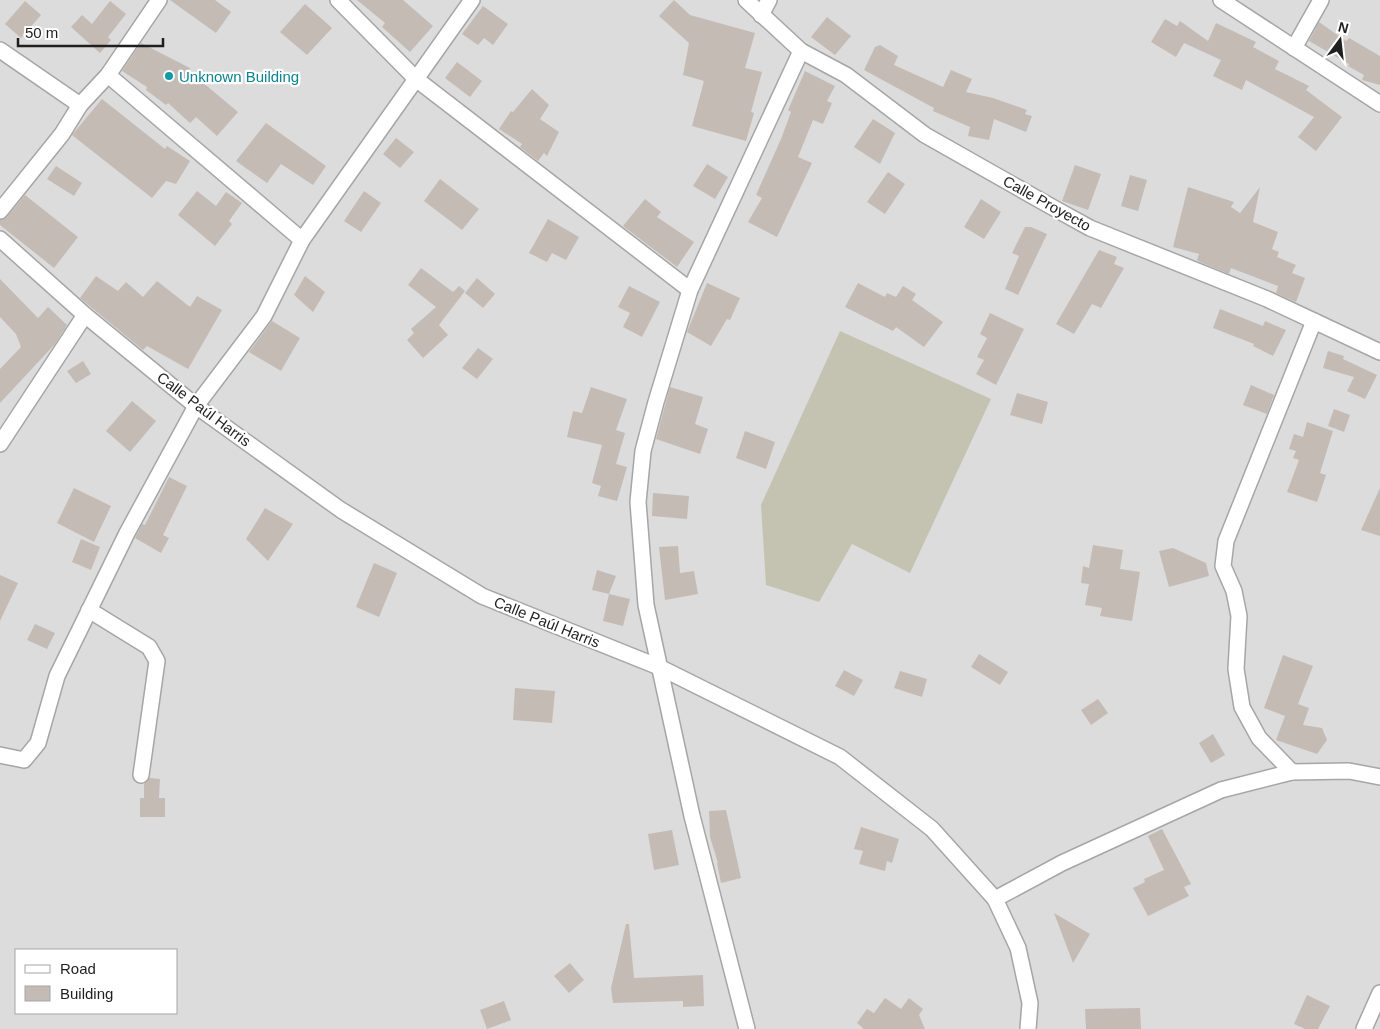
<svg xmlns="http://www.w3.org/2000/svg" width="1380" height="1029" font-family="Arial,sans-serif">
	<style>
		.residential { fill: #dddcdc; fill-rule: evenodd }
		.construction { fill: #c4c3b1 }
		.building { fill: #c4bbb5 }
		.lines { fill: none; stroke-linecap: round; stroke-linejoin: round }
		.minor-casing { stroke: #a6a6a6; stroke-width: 18 }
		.minor { stroke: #fff; stroke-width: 15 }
		.culture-dot { fill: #0f9aa8; stroke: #fff; stroke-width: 2 }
		.labels { text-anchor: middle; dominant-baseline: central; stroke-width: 4.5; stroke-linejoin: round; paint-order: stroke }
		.culture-label { font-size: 15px; fill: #0d838f; stroke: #fff; text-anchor: start }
		.street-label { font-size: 15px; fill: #1f1f1f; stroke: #fff }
	</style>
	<rect width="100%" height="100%" fill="#f0ece6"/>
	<path class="residential" d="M0,0H1380V1029H0ZM16,950H176V1013H16Z"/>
	<path class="construction" d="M840,331L991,399L910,573L852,544L819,602L766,585L761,505Z"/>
	<g class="building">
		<path d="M170,0H215L231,12L216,33Z"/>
		<path d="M357,0H403L433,26L410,52L382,27L385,23Z"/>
		<path d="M674,0L690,15L755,33L745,68L762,72L751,112L754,113L746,141L692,126L704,81L683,75L689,43L659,16Z"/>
		<path d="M25,1L41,15L21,38L5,24Z"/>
		<path d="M110,1L126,14L108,37L111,40L100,53L71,27L82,15L92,24Z"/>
		<path d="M305,4L332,28L307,55L280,32Z"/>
		<path d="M483,6L508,24L493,45L484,38L478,45L462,34Z"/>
		<path d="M827,17L851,36L835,55L811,37Z"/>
		<path d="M1165,19L1177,26L1180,21L1208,41L1216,23L1256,42L1253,47L1279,61L1275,69L1309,86L1306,90L1342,117L1316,151L1298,137L1314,117L1246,80L1242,90L1213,76L1221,60L1184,43L1176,57L1151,42Z"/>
		<path d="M1319,22L1346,41L1349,38L1380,56V85L1362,80L1364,75L1348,66L1349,64L1309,41Z"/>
		<path d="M141,43L190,68L189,71L238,112L217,136L196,117L190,123L168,103L166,105L146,90L147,87L122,71Z"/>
		<path d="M880,45L898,56L894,65L943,87L951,70L972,79L966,92L993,98L1027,110L1025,114L1032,116L1026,132L994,119L989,140L968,136L970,127L933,111L934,108L864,70L875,47Z"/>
		<path d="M457,62L482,81L470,97L445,78Z"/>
		<path d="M805,71L835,86L827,101L832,103L823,124L813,120L798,157L812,163L777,237L748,222L762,198L756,195L781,139L791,112L788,110Z"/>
		<path d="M532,89L549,105L540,119L559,132L547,156L544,153L538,161L520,147L522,144L499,129L511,111L513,112Z"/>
		<path d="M102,99L165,149L167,146L190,161L176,184L166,181L152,198L72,135Z"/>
		<path d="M873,119L895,133L880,164L854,147Z"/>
		<path d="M266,123L326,166L313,185L281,164L267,183L236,161Z"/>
		<path d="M396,138L414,152L400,168L383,154Z"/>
		<path d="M707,164L728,177L715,199L693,186Z"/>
		<path d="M1075,165L1101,174L1088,210L1062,201Z"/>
		<path d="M56,166L82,183L74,196L47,179Z"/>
		<path d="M888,172L905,184L885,214L867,202Z"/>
		<path d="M1130,175L1147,180L1138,211L1121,206Z"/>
		<path d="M440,179L479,209L462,230L424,201Z"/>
		<path d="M1188,187L1234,202L1231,207L1240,213L1260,187L1253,222L1278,232L1272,249L1279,252L1277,257L1296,265L1292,273L1305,278L1296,302L1276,293L1278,286L1231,268L1229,274L1200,262L1197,260L1199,254L1173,247Z"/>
		<path d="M197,191L216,206L226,192L242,203L229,221L232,224L215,246L178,215Z"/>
		<path d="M364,191L381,203L361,232L344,221Z"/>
		<path d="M25,195L78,237L54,268L0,225V220L7,217Z"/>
		<path d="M645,199L661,212L657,217L694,242L677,267L623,226Z"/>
		<path d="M981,199L1001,212L984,239L964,227Z"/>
		<path d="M548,219L579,237L566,260L552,253L547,262L529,253Z"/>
		<path d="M1025,227H1031L1047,234L1018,295L1005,289L1019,256L1012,253Z"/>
		<path d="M1099,250L1117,257L1114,264L1124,268L1101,308L1092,304L1074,334L1056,324Z"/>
		<path d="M421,268L453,292L459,286L465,291L439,325L448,335L423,358L407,340L414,333L411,329L436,307L408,285Z"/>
		<path d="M96,276L118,291L126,282L143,297L157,281L190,307L197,296L222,310L188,369L147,346L143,350L80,298Z"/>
		<path d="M305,276L325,292L313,312L294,295Z"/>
		<path d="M477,278L495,294L483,308L465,293Z"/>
		<path d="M0,279L38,318L48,307L67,325L55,344L0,403V369L21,347L16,334L0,317Z"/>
		<path d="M707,283L740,298L730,320L727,319L711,346L687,332Z"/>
		<path d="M858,283L885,297L887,293L896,297L903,286L916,294L912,300L943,322L924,347L896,327L893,331L845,307Z"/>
		<path d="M629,286L660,302L642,337L623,327L630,313L618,307Z"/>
		<path d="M1220,309L1263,326L1265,321L1286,330L1273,356L1253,346L1254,344L1213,328Z"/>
		<path d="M990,313L1024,329L996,385L976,374L984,360L977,357L987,338L980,334Z"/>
		<path d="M272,321L300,338L281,371L249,352Z"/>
		<path d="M478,348L493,359L477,379L462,368Z"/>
		<path d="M1328,351L1344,356L1343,359L1377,375L1365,399L1347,391L1354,377L1323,368Z"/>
		<path d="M83,361L91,374L76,383L67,371Z"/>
		<path d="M1251,385L1274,395L1267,414L1243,405Z"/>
		<path d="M591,387L627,399L616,430L625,433L616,464L627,467L617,501L598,496L601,486L592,483L602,445L567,437L573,411L582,413Z"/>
		<path d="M670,387L703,397L695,424L708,429L700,454L656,439Z"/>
		<path d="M1017,393L1048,402L1042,424L1010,415Z"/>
		<path d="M132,401L156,421L130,452L106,431Z"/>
		<path d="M1334,409L1350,415L1344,432L1328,426Z"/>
		<path d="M1307,422L1333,431L1320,473L1326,475L1317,502L1287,492L1299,460L1293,458L1296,451L1289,449L1294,434L1303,437Z"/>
		<path d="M745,431L775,442L766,469L736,458Z"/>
		<path d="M169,477L187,486L163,535L169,538L161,553L135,538L142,524L145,525Z"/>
		<path d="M74,488L111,506L94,542L57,523Z"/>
		<path d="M1380,488V536L1361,530Z"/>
		<path d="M653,493L689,496L687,519L652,516Z"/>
		<path d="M265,508L293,524L268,561L246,539Z"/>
		<path d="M81,539L100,547L91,570L72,562Z"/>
		<path d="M1093,545L1123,550L1120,569L1140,572L1132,621L1100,616L1102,608L1085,605L1089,584L1081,583L1083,566L1089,568Z"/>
		<path d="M678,546L680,573L694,571L698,594L665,600L659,547Z"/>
		<path d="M1173,548L1206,563L1209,576L1169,587L1159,551Z"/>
		<path d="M374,563L397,573L379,617L356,607Z"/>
		<path d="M597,570L616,576L609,594L592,590Z"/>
		<path d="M0,575L18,583L0,621Z"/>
		<path d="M609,594L630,599L623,626L603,621Z"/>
		<path d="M35,624L55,633L47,649L27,640Z"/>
		<path d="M979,654L1008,672L1000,685L971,667Z"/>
		<path d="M1283,655L1313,666L1298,704L1309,708L1303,725L1322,728L1327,740L1317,754L1276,740L1285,716L1264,708Z"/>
		<path d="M844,670L863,680L854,696L835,686Z"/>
		<path d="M900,671L927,679L922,697L894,688Z"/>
		<path d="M515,688L555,691L552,723L513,720Z"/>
		<path d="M1098,699L1108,713L1091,725L1081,710Z"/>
		<path d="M1213,734L1225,755L1211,763L1199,743Z"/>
		<path d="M149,778L160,779L159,798H165V817H140V798H144V784Z"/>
		<path d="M726,810L741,878L721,883L717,863H718L710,837L709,811Z"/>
		<path d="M861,827L899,839L892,863L887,861L885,871L859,864L863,851L854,849Z"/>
		<path d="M1162,829L1191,884L1184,887L1189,896L1148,916L1133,888L1145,882L1144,879L1164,870L1148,836Z"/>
		<path d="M672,830L679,865L654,870L648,834Z"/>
		<path d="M1054,913L1090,934L1073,963Z"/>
		<path d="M626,924H629L634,978L703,975L704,1006L683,1007V1001L613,1003L611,988Z"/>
		<path d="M570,963L584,980L569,993L554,976Z"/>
		<path d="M1307,995L1330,1006L1318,1029H1305L1294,1024Z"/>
		<path d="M885,998L901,1009L909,998L923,1009L919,1015L925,1029H862L863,1028L857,1023L867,1009L874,1013Z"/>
		<path d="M504,1001L511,1020L487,1029L480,1010Z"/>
		<path d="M1140,1008L1141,1029H1086L1085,1009Z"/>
	</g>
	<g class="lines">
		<defs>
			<g id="minor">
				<path d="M338,0L416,79L690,290"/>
				<path d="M746,0L801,51L846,75L925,135L1052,207L1090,228L1267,299L1380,352"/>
				<path d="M1221,0L1380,104"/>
				<path d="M761,15L769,0"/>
				<path d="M1294,48L1321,0"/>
				<path d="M0,50L80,105"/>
				<path d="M108,75L302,240"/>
				<path d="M0,211L62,134L80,105L108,75L159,0"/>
				<path d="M0,239L85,315L196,406L341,510L482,596L659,667L840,757L932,829L995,899L1018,948L1030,1003L1028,1029"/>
				<path d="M0,444L85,315"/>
				<path d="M89,610L149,647L157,661L141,775"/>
				<path d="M0,755L24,760L38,743L57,676L127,533L196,406L264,316L302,240L472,0"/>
				<path d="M1292,772L1259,738L1242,707L1236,669L1239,616L1234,591L1223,566L1226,541L1314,321"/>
				<path d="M995,899L1062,863L1221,790L1292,772L1349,771L1380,777"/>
				<path d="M747,1029L692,816L646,605L638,502L643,451L656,402L690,290L801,51"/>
				<path d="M1364,1029L1380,993"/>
			</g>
		</defs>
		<use href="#minor" class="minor-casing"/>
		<use href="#minor" class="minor"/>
	</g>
	<circle class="culture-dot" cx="169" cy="76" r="5"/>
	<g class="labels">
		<g class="culture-label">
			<text x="179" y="76">Unknown Building</text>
		</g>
		<g class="street-label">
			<text transform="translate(1047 203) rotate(29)">Calle Proyecto</text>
			<text transform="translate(204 409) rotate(37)">Calle Paúl Harris</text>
			<text transform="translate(547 622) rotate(22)">Calle Paúl Harris</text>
		</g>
	</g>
	<rect x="15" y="949" width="162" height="65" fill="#ffffff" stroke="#a5a5a5"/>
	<rect x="25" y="965" width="25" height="8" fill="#ffffff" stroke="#a5a5a5"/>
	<text x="60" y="974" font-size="15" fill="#1f1f1f">Road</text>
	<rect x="25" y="986" width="25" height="15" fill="#c4bbb5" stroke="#a5a5a5"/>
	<text x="60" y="999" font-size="15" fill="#1f1f1f">Building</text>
	<g transform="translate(1340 40) rotate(15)" stroke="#ffffff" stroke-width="4" paint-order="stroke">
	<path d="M0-4L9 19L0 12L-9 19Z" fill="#1f1f1f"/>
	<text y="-8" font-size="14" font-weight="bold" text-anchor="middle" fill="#1f1f1f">N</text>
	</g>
	<path d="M18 38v8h145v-8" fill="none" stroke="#1f1f1f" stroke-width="2.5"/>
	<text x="25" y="38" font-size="15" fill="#1f1f1f" stroke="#ffffff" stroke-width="4" paint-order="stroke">50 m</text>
</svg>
